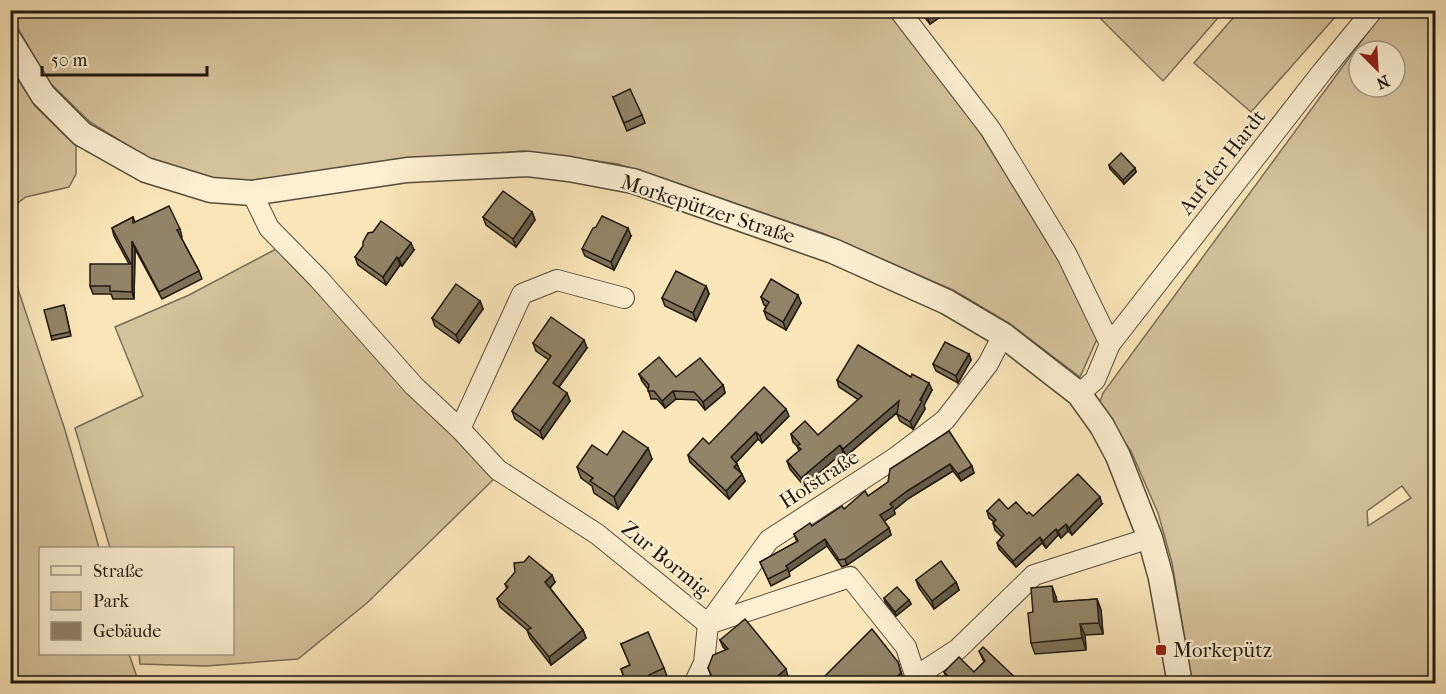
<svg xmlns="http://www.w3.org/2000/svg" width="1446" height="694" font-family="'IM FELL French Canon',serif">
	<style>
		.green { fill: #d5c39d; stroke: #7b6e56; stroke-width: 1.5; fill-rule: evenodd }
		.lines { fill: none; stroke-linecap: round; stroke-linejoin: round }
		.minor-casing { stroke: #574c3a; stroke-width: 22 }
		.tertiary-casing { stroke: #574c3a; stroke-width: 27 }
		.minor { stroke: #fcefd2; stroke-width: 20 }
		.tertiary { stroke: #fcefd2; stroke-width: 24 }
		.wall { fill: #7e7259; stroke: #21190f; stroke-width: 1.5 }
		.shaded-wall { fill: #665c49; stroke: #21190f; stroke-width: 1.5 }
		.building { fill: #928468; stroke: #21190f; stroke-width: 1.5 }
		.poi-dot { fill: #8f2418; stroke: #fcefd2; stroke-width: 2 }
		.labels { text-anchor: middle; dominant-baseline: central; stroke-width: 4.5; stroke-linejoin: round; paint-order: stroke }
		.street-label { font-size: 21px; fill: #21190f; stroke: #fcefd2 }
		.poi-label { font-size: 21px; fill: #21190f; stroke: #fcefd2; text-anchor: start }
	</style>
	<rect width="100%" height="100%" fill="#fae6ba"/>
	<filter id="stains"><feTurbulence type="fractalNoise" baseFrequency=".00333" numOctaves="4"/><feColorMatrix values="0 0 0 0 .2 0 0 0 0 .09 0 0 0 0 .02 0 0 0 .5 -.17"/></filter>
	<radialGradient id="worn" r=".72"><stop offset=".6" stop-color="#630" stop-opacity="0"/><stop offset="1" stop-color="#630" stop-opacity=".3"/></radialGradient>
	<g class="green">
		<path d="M1240,10L1330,11L1336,16L1251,112L1194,63Z"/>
		<path d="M10,11H887L976,126L1101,330L1080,377L1009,323L953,290L822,233L618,164L523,151L406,160L246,181L208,178L146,157L90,122L48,81L11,16Z"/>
		<path d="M1093,11H1224L1163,81Z"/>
		<path d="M1378,11H1435V683H1192L1172,563L1158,513L1131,451L1099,405L1103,393L1382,13ZM1359,51H1395V87H1359ZM1402,486L1411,498L1368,526L1367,511Z"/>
		<path d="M11,70L13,71L35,106L76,146V174L69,187L26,197L19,202L11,213Z"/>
		<path d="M276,249L495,478L367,603L298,659L206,666L140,664L139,654H232V548H110L75,428L143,396L115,327L189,295Z"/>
		<path d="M11,259L19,292L65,430L99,548H40V654H129L139,683H11Z"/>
	</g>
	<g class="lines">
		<defs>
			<g id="minor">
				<path d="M899,10L991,130L1067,255L1110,344"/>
				<path d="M252,193L269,228L318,278L414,386L460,429L498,470L597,534L708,624L850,577L906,647L918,684"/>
				<path d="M1079,394L1095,380L1110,344L1322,72L1373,10"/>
				<path d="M460,429L522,294L557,280L624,298"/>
				<path d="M915,677L958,649L1034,575L1150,538"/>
				<path d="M694,684L704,663L708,624L769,540L895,458L945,420L988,364L1003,335"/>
			</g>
			<path id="tertiary" d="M10,41L43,95L82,134L146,170L211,190L252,193L407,170L528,164L569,169L633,181L833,251L947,302L1003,335L1079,394L1102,426L1118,456L1150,538L1161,578L1180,684"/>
		</defs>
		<use href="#minor" class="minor-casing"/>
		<use href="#tertiary" class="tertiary-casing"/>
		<use href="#minor" class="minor"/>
		<use href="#tertiary" class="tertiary"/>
	</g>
	<g class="wall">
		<path d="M919,10H950L930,24Z"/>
		<path d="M613,97L642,115L645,123L627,131Z"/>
		<path d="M1109,165L1135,168L1136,172L1124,184L1110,169Z"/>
		<path d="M532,212L535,220L516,247L486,225L483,217Z"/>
		<path d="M133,217L135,222L180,229L182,237H181L199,271L202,279L162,299L135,249L134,299H113L111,294H93L90,286L129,264L114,236L112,228Z"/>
		<path d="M631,236L614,270L585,256L582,249Z"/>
		<path d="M414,250L402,266L400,265L386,285L358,265L355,257Z"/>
		<path d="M706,286L709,294L696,321L665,306L662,298Z"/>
		<path d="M761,297L801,303L786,330L767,319L764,311L766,306L764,305Z"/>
		<path d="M480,301L483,309L459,343L435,326L432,318Z"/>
		<path d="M65,309L71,336L52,340L51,336Z"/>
		<path d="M533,343L587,348L559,387L570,401L543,439L515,419L512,411L549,360L536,351Z"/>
		<path d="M969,354L971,360L958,383L936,371L933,364Z"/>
		<path d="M639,374L676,377L723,385L725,393L705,410L697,400L676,399L665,408L657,399H651L648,389L642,381Z"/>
		<path d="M837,380L932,390L924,405L925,409L913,429L900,421L897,414L898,412L846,456L843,452L804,486L790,469L787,461L799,451L797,446L793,442L791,434L818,435L859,400L839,387Z"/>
		<path d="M789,416L762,443L758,439L736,462L745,481L729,499L690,462L688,455Z"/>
		<path d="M949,431L974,473L961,481L953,471L909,498L894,510L895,514L884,521L889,528L891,535L847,565L842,567L827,546L789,572L790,576L771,586L760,562L797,542L794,534L812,526L844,509L868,496L888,482Z"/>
		<path d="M607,455L652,459L618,509L594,493L592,486L581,478L577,467Z"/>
		<path d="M1102,504L1072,535L1068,531L1061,538L1058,535L1046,548L1042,543L1016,567L999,549L997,543L1002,537L995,530L993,523L994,522L989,518L987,511L1027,514L1033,516Z"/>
		<path d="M916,580L956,582L959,590L934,609L919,588Z"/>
		<path d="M555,582L550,588L583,630L586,638L551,665L530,638L527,630L500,607L497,599L507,589L505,584Z"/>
		<path d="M1056,597L1057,602L1097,599L1101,610L1103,634L1085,635L1086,650L1035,654L1031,643L1033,612Z"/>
		<path d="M884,598L909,600L911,604L896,616L885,602Z"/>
		<path d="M720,640L788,677L780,684H715L708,668L726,650L723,647Z"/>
		<path d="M621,644L664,668L667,676L653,682V684H626L621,669L630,665Z"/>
		<path d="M979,651L1022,684H950L947,680L944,672H974L984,662Z"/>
	</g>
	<g class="shaded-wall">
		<path d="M937,10H950L930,24L927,17Z"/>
		<path d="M1135,168L1136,172L1124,184L1123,180Z"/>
		<path d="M532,212L535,220L516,247L513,239Z"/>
		<path d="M628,228L631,236L614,270L611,262Z"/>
		<path d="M132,241L135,249L134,299L132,292Z"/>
		<path d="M411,243L414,250L402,266L399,259Z"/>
		<path d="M397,257L400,265L386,285L383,277Z"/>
		<path d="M706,286L709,294L696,321L693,313Z"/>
		<path d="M798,295L801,303L786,330L783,322Z"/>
		<path d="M480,301L483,309L459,343L456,335Z"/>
		<path d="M584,340L587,348L556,391L553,383Z"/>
		<path d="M969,354L971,360L958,383L956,376Z"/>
		<path d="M929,383L932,390L924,405L925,409L913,429L910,422Z"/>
		<path d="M723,385L725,393L705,410L703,402Z"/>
		<path d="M673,391L676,399L665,408L662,401Z"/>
		<path d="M567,393L570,401L543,439L540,431Z"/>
		<path d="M899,401L902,408L846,456L843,449Z"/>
		<path d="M786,409L789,416L762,443L760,436Z"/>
		<path d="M756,432L758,439L734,465L731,457Z"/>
		<path d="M840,445L843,452L804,486L801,478Z"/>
		<path d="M648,448L652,459L618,509L614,497Z"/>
		<path d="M737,464L740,471L737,474L734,467Z"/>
		<path d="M950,464L953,471L909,498L894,510L895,514L883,522L880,515L890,504L907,491Z"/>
		<path d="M972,466L974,473L961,481L958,474Z"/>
		<path d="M742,474L745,481L729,499L726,491Z"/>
		<path d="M1100,497L1102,504L1072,535L1069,528Z"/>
		<path d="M1066,524L1068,531L1061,538L1058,531Z"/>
		<path d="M889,528L891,535L847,565L845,559Z"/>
		<path d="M1056,529L1058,535L1046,548L1043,541Z"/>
		<path d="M1040,537L1042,543L1016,567L1013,561Z"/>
		<path d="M825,539L827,546L789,572L786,566Z"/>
		<path d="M552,575L555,582L548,590L545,582Z"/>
		<path d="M956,582L959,590L934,609L932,601Z"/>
		<path d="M1052,586L1056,597L1058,614L1054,602Z"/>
		<path d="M1097,599L1101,610L1103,634L1099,623Z"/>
		<path d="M909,600L911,604L896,616L895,612Z"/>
		<path d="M1080,624L1085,635L1086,650L1082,638Z"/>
		<path d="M583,630L586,638L551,665L549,657Z"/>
		<path d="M898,662L904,681L901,684H896L894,679Z"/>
		<path d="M786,669L788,677L780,684H768Z"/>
	</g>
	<g class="building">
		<path d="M922,10H937L927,17Z"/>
		<path d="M630,89L642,115L624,123L613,97Z"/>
		<path d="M1121,153L1135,168L1123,180L1109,165Z"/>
		<path d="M503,191L532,212L513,239L483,217Z"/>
		<path d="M169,206L180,229L177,230L199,271L159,292L132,241V292L110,291V286H90V264H131L112,228L133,217V223Z"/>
		<path d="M602,216L628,228L611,262L582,249L593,228L596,227Z"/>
		<path d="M381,221L411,243L399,259L397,257L383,277L355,257L363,246V242L368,233L373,232Z"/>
		<path d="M676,271L706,286L693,313L662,298Z"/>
		<path d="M771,279L798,295L783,322L764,311L769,302L761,297Z"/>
		<path d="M456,284L480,301L456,335L432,318Z"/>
		<path d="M64,305L70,332L51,336L44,310Z"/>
		<path d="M551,317L584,340L553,383L567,393L540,431L512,411L551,356L533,343Z"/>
		<path d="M945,342L969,354L956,376L933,364Z"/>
		<path d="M858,345L911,377L912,374L929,383L920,400L922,401L910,422L897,414L899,401L843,449L840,445L801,478L787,461L801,449L797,446L800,444L791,434L805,421L818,435L862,396L837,380Z"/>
		<path d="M659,357L676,377L700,358L723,385L703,402L694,392L673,391L662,401L654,391H648L649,385L639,374Z"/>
		<path d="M764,387L786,409L760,436L756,432L731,457L737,464L734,467L742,474L726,491L688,455L703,438L709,444Z"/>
		<path d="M623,431L648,448L614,497L590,481L593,478L577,467L592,445L607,455Z"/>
		<path d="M949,431L972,466L958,474L950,464L907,491L890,504L893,507L880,515L889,528L845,559L839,560L825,539L786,566L788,569L768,579L760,562L798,541L794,534L810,523L812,526L842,506L844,509L865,491L868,496L888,482L890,469Z"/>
		<path d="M1078,474L1100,497L1069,528L1066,524L1058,531L1056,529L1043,541L1040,537L1013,561L997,543L1004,535L993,523L996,520L987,511L999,499L1008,509L1016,502L1027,514L1029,512L1033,516Z"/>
		<path d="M529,556L552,575L545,582L583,630L549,657L527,630L531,628L497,599L508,587L505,584L515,572L514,563L524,562Z"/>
		<path d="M941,561L956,582L932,601L916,580Z"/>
		<path d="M1052,586L1054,602L1097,599L1099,623L1080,624L1082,638L1031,643L1028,613L1033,612L1031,588Z"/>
		<path d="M897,587L909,600L895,612L884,598Z"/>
		<path d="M745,619L786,669L768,684H715L708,668L713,655L728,649L720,640Z"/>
		<path d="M872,629L898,662L901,673L894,679L896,684H817Z"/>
		<path d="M648,632L664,668L649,675L653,684H627L621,669L630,665L621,644Z"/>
		<path d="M983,647L1022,684H956L944,672L959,657L974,672L985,661L979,651Z"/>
	</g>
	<rect class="poi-dot" x="1155" y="644" width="12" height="12" rx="3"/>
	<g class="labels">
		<g class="street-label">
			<text transform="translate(1222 162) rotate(-52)">Auf der Hardt</text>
			<text transform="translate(708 209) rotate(18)">Morkepützer Straße</text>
			<text transform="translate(819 479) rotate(-33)">Hofstraße</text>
			<text transform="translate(666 559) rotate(39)">Zur Bormig</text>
		</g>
		<g class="poi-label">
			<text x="1173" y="650">Morkepütz</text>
		</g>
	</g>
	<rect width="1446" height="694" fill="none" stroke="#fae6ba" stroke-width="36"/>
	<rect x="12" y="12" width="1422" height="670" fill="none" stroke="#21190f" stroke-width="3"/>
	<rect x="18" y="18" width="1410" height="658" fill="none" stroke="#21190f" stroke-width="1.5"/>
	<rect x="39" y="547" width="195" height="108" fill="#fcefd2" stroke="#a49984" stroke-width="1.5"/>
	<rect x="51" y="566" width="30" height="9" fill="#fcefd2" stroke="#a49984" stroke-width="1.5"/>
	<text x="93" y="577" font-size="18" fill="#21190f">Straße</text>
	<rect x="51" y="592" width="30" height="18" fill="#d5c39d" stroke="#a49984" stroke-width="1.5"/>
	<text x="93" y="607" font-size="18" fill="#21190f">Park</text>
	<rect x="51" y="622" width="30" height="18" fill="#928468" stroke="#a49984" stroke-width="1.5"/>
	<text x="93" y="637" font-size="18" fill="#21190f">Gebäude</text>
	<g transform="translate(1377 69) rotate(156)"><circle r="28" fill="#fcefd2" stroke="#a49984" stroke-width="1.5"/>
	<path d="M0-4.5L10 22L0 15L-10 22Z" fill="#8f2418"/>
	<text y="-9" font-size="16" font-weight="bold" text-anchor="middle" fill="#21190f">N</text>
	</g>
	<path d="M42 66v9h165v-9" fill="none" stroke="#21190f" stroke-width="3"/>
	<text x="51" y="66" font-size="18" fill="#21190f" stroke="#fcefd2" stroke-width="4.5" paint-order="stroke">50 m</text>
	<rect width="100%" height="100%" filter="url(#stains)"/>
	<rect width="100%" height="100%" fill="url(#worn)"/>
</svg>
